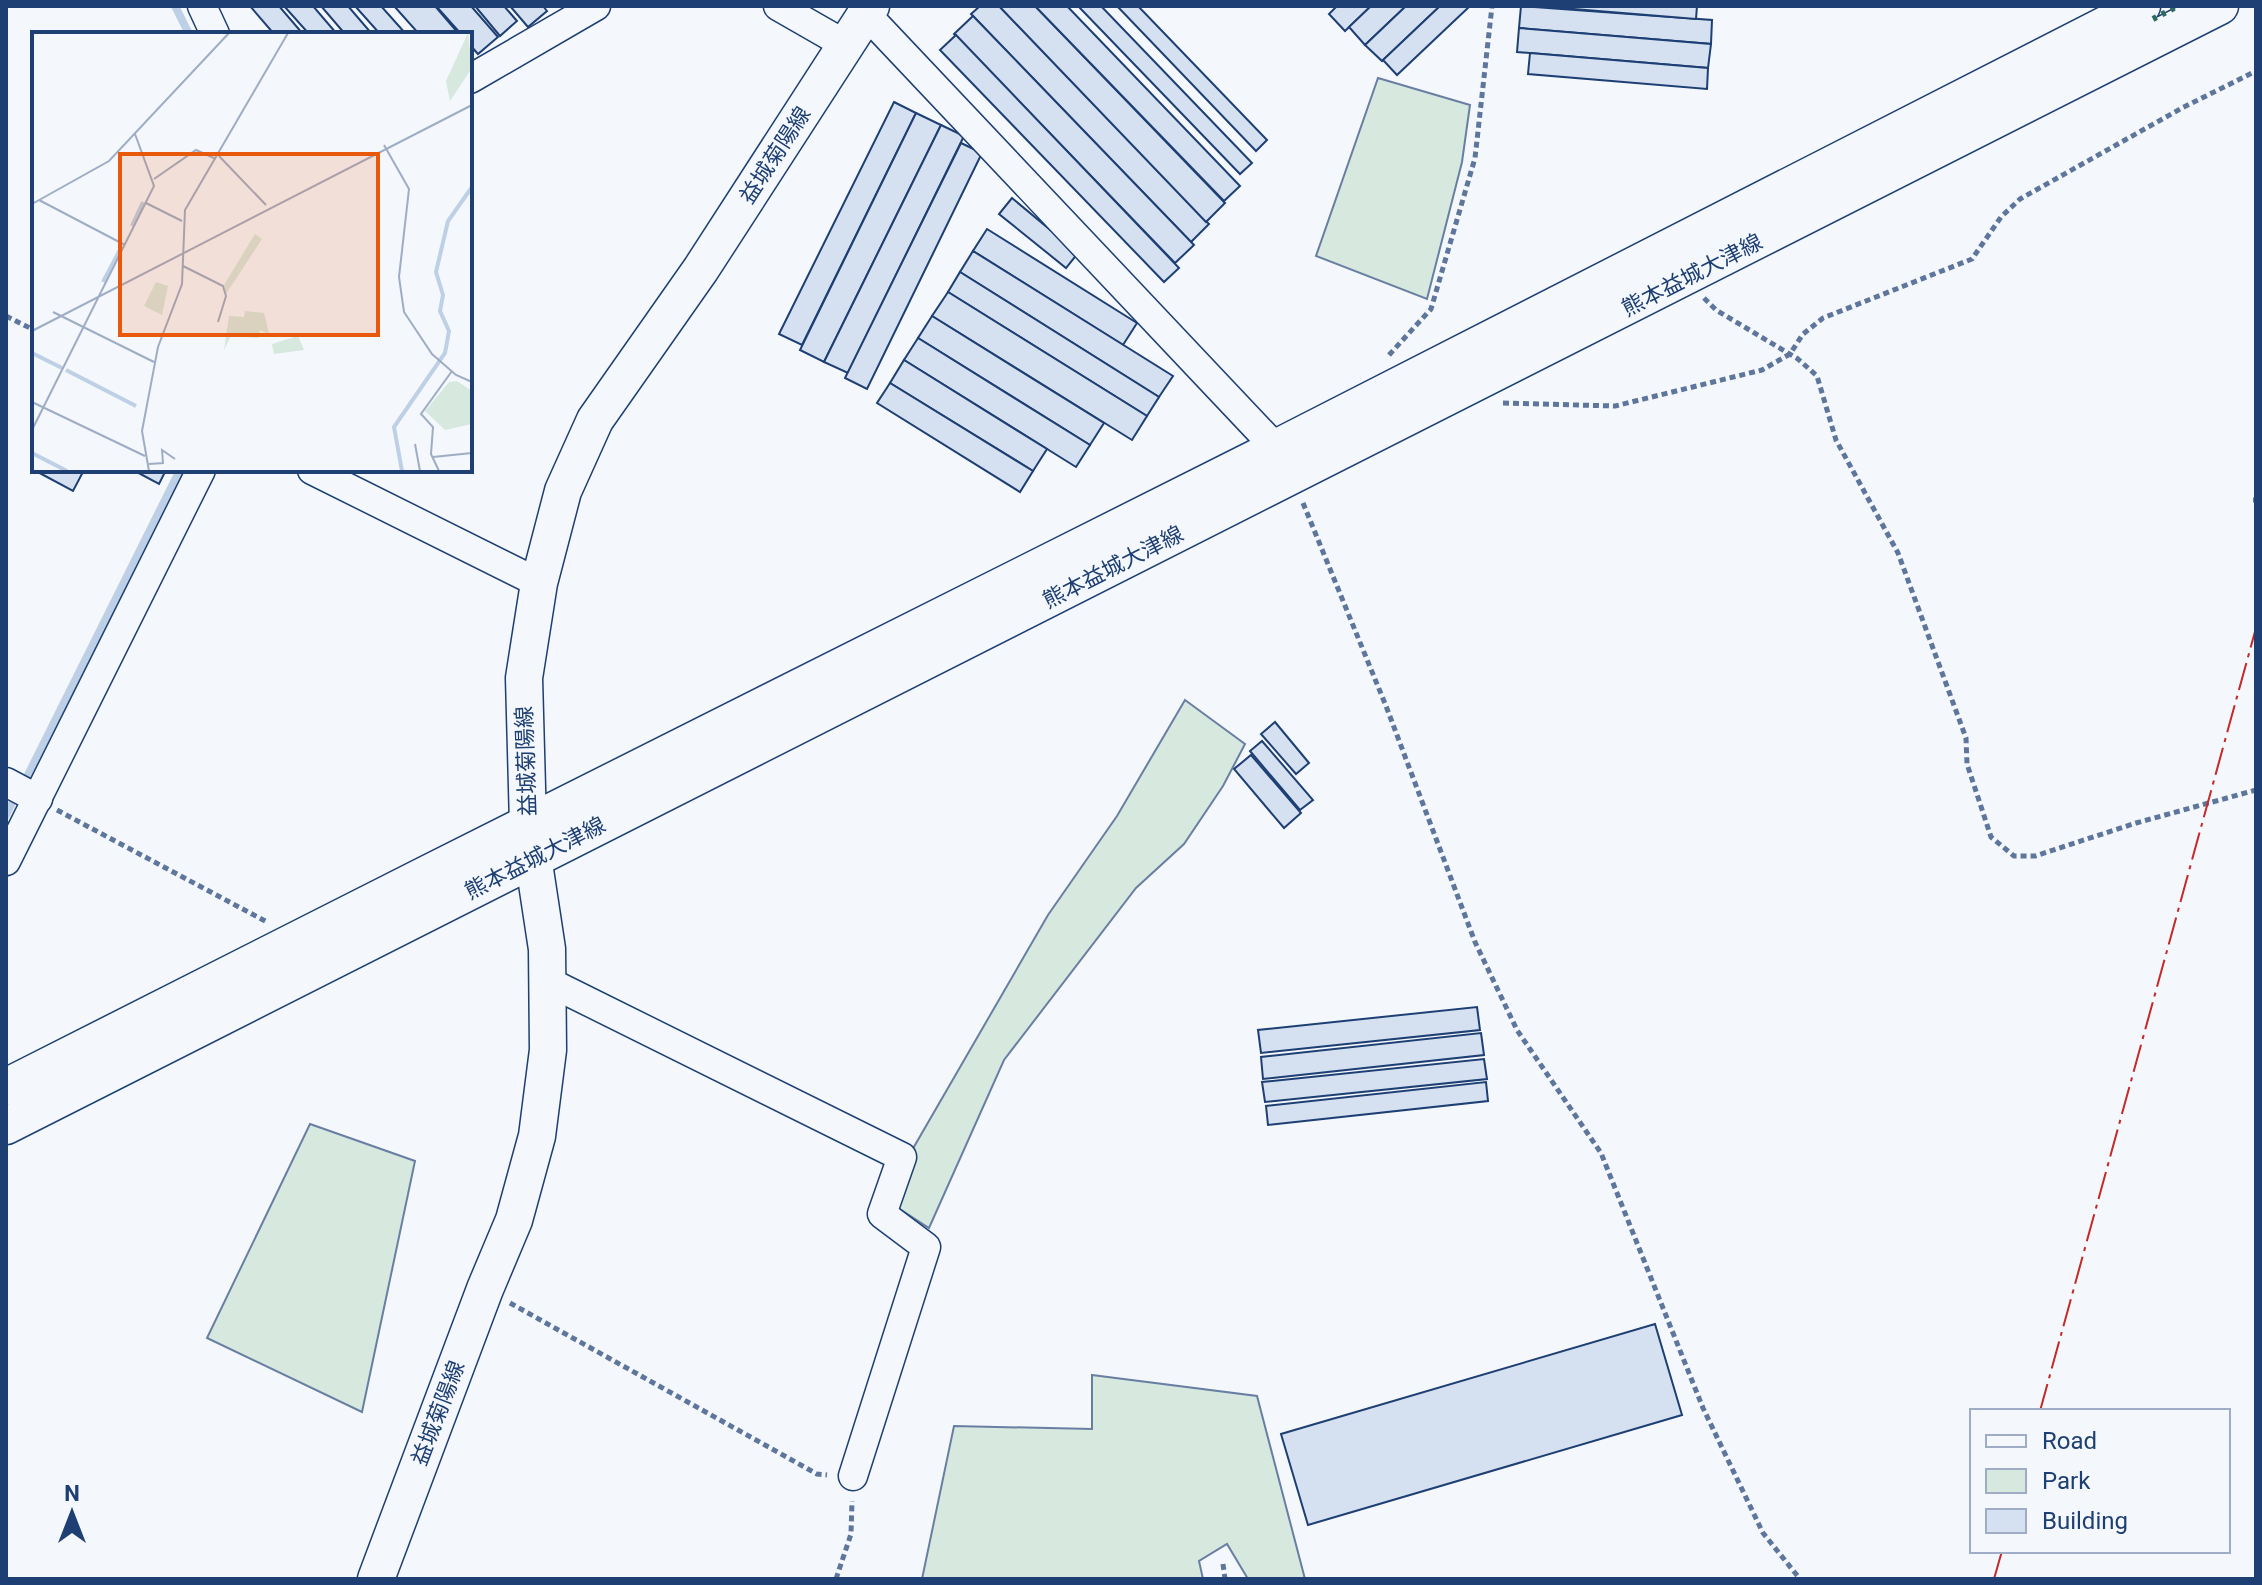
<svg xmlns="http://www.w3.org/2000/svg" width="2262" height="1585" font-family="Roboto,'Noto Sans JP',sans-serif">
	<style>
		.green { fill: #d7e8df; stroke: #687fa3; stroke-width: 2 }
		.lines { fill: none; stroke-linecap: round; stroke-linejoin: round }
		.stream { stroke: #bed0e5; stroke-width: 8 }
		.building { fill: #d5e0f0; stroke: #1d3f73; stroke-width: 2 }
		.minor-casing { stroke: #1d3f73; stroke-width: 31 }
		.major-casing { stroke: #1d3f73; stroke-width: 39 }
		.path { stroke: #5e769c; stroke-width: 5; stroke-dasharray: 6 4; stroke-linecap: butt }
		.minor { stroke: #f4f7fb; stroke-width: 28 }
		.major { stroke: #f4f7fb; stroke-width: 36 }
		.hedge { stroke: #2c6c60; stroke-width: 6; stroke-dasharray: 4 6; stroke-linecap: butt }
		.power { stroke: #c62828; stroke-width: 2; stroke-dasharray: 28 6 4 6; stroke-linecap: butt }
		.labels { text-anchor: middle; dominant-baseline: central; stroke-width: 6; stroke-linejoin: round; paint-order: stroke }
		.street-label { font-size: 22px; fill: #1d3f73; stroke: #f4f7fb }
		.inset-river { fill: none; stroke: #bed0e5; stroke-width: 4 }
		.inset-road { fill: none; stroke: #9eadc5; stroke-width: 2 }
		.view { fill: #e8590c; fill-opacity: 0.15; stroke: #e8590c; stroke-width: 4 }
		.inset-edge { fill: none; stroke: #1d3f73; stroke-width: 4 }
	</style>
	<rect width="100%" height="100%" fill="#f4f7fb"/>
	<g class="green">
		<path d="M1378,78L1470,105L1462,162L1427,299L1316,256Z"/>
		<path d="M1185,700L1245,744L1223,786L1184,844L1136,888L1004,1060L929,1228L892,1204L911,1152L1048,915L1117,816Z"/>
		<path d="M310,1124L415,1161L362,1412L207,1338Z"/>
		<path d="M1092,1375L1257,1396L1305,1579H1248L1227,1544L1199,1561L1203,1579H922L954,1426L1092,1429Z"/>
	</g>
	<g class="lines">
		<g class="stream">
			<path d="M175,6L189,34"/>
			<path d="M24,783L180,470"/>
			<path d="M6,815L11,805"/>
		</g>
	</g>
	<g class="building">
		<path d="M250,6H279L303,34H274Z"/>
		<path d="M284,6H313L337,34H309Z"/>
		<path d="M321,6H348L372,34H345Z"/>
		<path d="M355,6H381L406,34H380Z"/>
		<path d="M394,6H435L459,34H419Z"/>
		<path d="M436,6H471L498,37L478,54L470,45V34H461Z"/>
		<path d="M475,6H504L517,21L500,36Z"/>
		<path d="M510,6H543L547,11L528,27Z"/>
		<path d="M980,6H999L1209,224L1191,242L973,16L971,14Z"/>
		<path d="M999,6H1035L1225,203L1206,222Z"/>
		<path d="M1035,6H1067L1240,186L1224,201Z"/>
		<path d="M1078,6H1101L1252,163L1240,174Z"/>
		<path d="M1117,6H1138L1267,140L1256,151Z"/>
		<path d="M1337,6H1371L1345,31L1329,14Z"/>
		<path d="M1371,6H1406L1365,45L1349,27Z"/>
		<path d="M1406,6H1440L1382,61L1365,45Z"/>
		<path d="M1440,6H1470L1397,75L1383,60Z"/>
		<path d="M1521,6L1712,20L1711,44L1519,28Z"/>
		<path d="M1537,6H1697L1696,19Z"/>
		<path d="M973,16L1194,245L1175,263L954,34Z"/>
		<path d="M1519,28L1711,44L1708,68L1517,52Z"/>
		<path d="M956,35L1179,268L1164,282L940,50Z"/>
		<path d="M1530,53L1708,68L1707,89L1528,74Z"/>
		<path d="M894,102L916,113L802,345L779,334Z"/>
		<path d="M916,113L941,125L824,362L800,350Z"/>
		<path d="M941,125L964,136L848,373L824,362Z"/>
		<path d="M961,143L982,153L867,389L845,378Z"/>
		<path d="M1012,198L1078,253L1066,268L999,214Z"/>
		<path d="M987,229L1137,323L1123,345L973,251Z"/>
		<path d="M973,251L1173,376L1159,397L960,272Z"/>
		<path d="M960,272L1159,397L1147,416L948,292Z"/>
		<path d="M948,292L1147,416L1132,440L932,316Z"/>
		<path d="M932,316L1104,423L1090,445L918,338Z"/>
		<path d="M918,338L1090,445L1076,467L904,360Z"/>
		<path d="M904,360L1047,449L1033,471L890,383Z"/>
		<path d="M890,383L1033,471L1020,492L877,403Z"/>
		<path d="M34,470H84L73,491Z"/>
		<path d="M133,470H166L159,484Z"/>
		<path d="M1275,722L1309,763L1296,774L1261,734Z"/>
		<path d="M1262,741L1313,800L1300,810L1250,751Z"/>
		<path d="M1251,755L1301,813L1284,828L1234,769Z"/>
		<path d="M1477,1007L1480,1030L1261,1053L1258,1030Z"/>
		<path d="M1481,1033L1484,1055L1263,1079L1261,1057Z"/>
		<path d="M1484,1059L1487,1079L1265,1102L1262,1082Z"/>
		<path d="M1486,1082L1488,1101L1268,1125L1266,1106Z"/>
		<path d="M1655,1324L1682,1415L1308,1525L1281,1434Z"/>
	</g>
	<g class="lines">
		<defs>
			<g id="minor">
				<path d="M202,6L215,34"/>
				<path d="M778,6L846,45"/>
				<path d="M866,14L1276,448"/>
				<path d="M470,79L596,6"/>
				<path d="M312,470L539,583"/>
				<path d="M6,782L38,799"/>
				<path d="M6,861L201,470"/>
				<path d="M547,981L902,1157L882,1214L926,1247L853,1476"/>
			</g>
			<g id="major">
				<path d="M6,1087C427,871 853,664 1274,449C1564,301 1853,153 2142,6"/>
				<path d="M6,1126L2220,6"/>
				<path d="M376,1579L485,1289L514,1220L537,1136L548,1050L547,949L528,824L524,678L539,583L563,491L595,420L701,269L871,6"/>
			</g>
		</defs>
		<use href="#minor" class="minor-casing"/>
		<use href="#major" class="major-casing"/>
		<g class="path">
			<path d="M1704,298L1716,310L1798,359L1817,376L1836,440L1898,553L1966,738L1967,764L1991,837L2014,856H2035L2136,823L2256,790"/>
			<path d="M6,316L34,330"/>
			<path d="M1389,355L1431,309L1475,158L1492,6"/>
			<path d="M1503,403L1615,406L1762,370L1790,354L1803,334L1823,318L1972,259L2001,217L2020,199L2182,108L2256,71"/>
			<path d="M2253,500H2256"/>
			<path d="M1303,503L1386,706L1475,942L1517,1030L1601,1153L1703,1408L1763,1533L1800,1579"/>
			<path d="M57,810L267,922"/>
			<path d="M510,1303L817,1474L827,1475"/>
			<path d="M1223,1564L1225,1579"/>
			<path d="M836,1579L851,1534L852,1501"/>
		</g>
		<use href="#minor" class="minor"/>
		<use href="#major" class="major"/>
		<path class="hedge" d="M2153,19L2178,6"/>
		<g class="power">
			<path d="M2040,1411L2256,628"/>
			<path d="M1994,1579L2002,1551"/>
		</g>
	</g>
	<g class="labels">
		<g class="street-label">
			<text transform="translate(775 155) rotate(-57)">益城菊陽線</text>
			<text transform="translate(1692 275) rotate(-27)">熊本益城大津線</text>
			<text transform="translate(1113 567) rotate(-27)">熊本益城大津線</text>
			<text transform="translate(526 761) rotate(-92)">益城菊陽線</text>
			<text transform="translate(535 858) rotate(-27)">熊本益城大津線</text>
			<text transform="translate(438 1413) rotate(-69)">益城菊陽線</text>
		</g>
	</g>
	<g transform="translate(32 32)">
		<rect width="440" height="440" fill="#f4f7fb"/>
		<path d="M436,1L440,36L418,69L414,49ZM223,202L230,207L194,262L192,253ZM124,250L136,254L130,283L112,274ZM213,279L232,281L237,302L228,298L226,306L199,304L192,318L197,284L212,285ZM266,304L272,318L242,322L240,312ZM425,349L440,359V392L413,398L393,379L417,350Z" fill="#d7e8df"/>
		<path class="inset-river" d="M100,194L111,170M71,250L90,214M0,321L30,336M34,338L104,374M0,421L35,439M370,439L362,395L413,321L417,299L408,279L411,263L404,240L416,189L440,155"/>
		<path class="inset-road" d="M352,113L377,157L367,245L372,280L400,322L424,343L440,350M187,124L234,173M122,147L164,118L184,127M7,168L93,213M114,171L150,189M0,172L77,129L197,1M151,234L191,254L194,264L186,290M21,280L122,330M0,299L440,73M0,370L113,424M0,398L122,154L103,102M383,412L388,439M401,425L440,421M117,432L131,431L130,418L143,427M117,439L110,399L126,315L150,252L153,178L256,1M407,439L399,422L401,395L389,382L420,339"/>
		<path class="view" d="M88,122H346V303H88Z"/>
		<rect width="440" height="440" class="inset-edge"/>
	</g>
	<rect width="2262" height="1585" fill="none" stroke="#1d3f73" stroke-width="16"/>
	<rect x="1970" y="1409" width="260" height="144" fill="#f4f7fb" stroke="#9eadc5" stroke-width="2"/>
	<rect x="1986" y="1435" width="40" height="12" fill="#f4f7fb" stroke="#9eadc5" stroke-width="2"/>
	<text x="2042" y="1449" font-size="24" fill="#1d3f73">Road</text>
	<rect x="1986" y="1469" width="40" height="24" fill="#d7e8df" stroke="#9eadc5" stroke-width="2"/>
	<text x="2042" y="1489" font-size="24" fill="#1d3f73">Park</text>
	<rect x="1986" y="1509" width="40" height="24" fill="#d5e0f0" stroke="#9eadc5" stroke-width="2"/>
	<text x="2042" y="1529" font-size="24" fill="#1d3f73">Building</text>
	<g transform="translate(72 1513)" stroke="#f4f7fb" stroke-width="6" paint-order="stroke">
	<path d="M0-6L14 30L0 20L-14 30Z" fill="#1d3f73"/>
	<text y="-12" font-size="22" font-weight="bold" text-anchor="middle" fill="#1d3f73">N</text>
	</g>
</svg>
